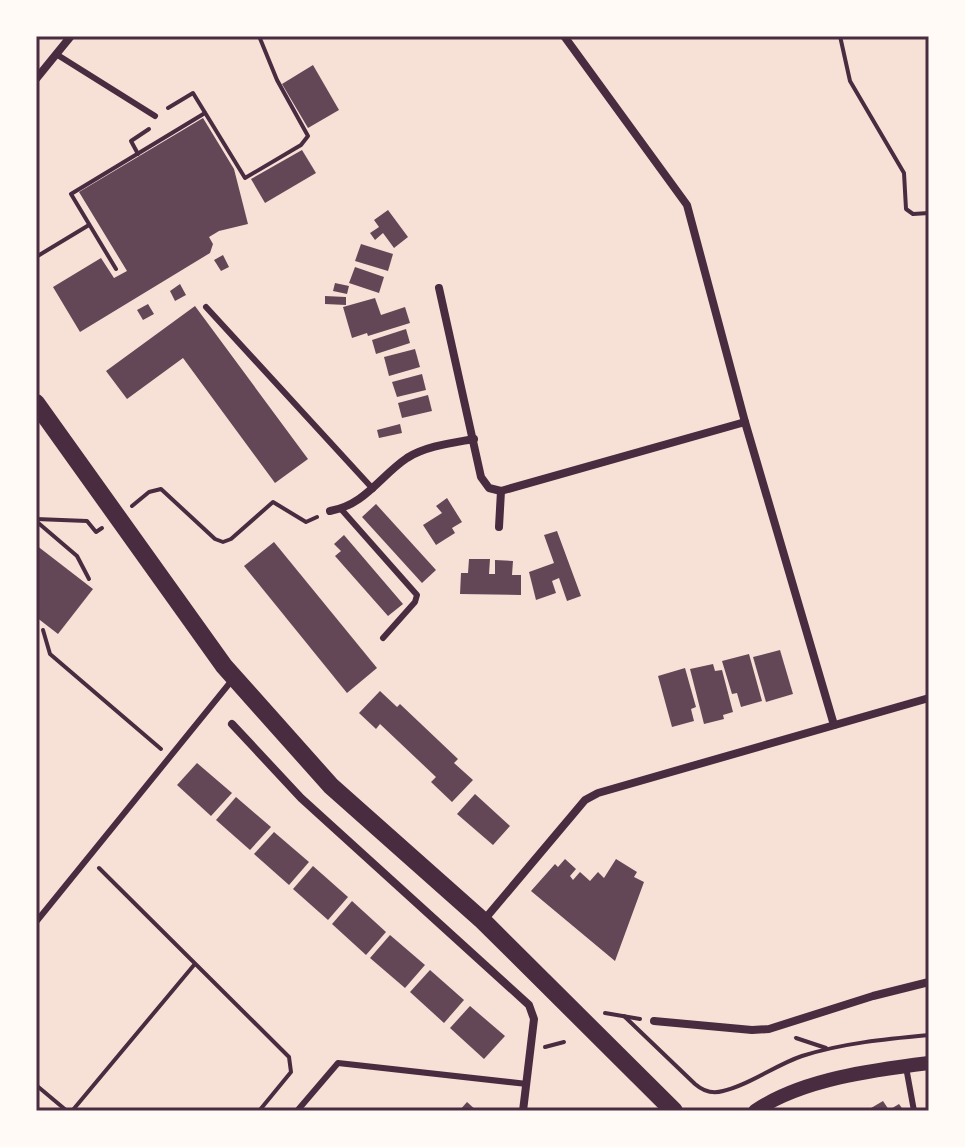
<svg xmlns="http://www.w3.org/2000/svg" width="965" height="1147" font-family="'Public Sans',sans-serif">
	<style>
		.building { fill: #644757 }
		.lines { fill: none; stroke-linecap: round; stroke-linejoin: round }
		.path { stroke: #4a2c40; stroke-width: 4 }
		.service { stroke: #4a2c40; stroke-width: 6 }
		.minor { stroke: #4a2c40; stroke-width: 8 }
		.tertiary { stroke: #4a2c40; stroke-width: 14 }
		.primary { stroke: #4a2c40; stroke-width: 18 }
		.neatline { fill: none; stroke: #4a2c40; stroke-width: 3 }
	</style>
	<rect width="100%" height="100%" fill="#f7e1d7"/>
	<g class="building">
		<path d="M313,65L339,110L308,128L282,84Z"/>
		<path d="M203,118L234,169L248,224L219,231L209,237L213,244L210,253L80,332L53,287L101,258L114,278L127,271L79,192Z"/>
		<path d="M302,150L316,173L265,203L251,179Z"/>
		<path d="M388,210L408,237L394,248L383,233L375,240L370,233L379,227L374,220Z"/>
		<path d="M361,244L393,254L388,271L355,261Z"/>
		<path d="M223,255L229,267L221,271L214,260Z"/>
		<path d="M355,267L384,277L379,293L349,283Z"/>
		<path d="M335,283L349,286L347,294L333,291Z"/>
		<path d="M180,284L186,295L175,301L170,291Z"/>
		<path d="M325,296L346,297V305L325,304Z"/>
		<path d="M375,298L381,315L405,307L410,323L368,336L367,333L352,338L343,307Z"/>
		<path d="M148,304L154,314L143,320L137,310Z"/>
		<path d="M195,306L308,459L275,483L183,358L127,399L106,371Z"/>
		<path d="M406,329L410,343L376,354L372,340Z"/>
		<path d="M415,349L420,367L389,376L384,357Z"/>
		<path d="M422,374L426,390L397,397L392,382Z"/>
		<path d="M428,395L432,411L402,418L398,403Z"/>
		<path d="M400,424L402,433L379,438L377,430Z"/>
		<path d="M447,498L462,522L452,528L455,533L436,545L423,525L442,513L436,506Z"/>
		<path d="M376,504L436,570L422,583L362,517Z"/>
		<path d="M557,531L581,596L567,601L559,578L552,581L556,593L536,600L529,572L554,563L544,535Z"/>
		<path d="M344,535L403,604L388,616L335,556L341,551L334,544Z"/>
		<path d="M274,542L377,668L347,693L244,566Z"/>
		<path d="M36,545L93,589L58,634L36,617Z"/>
		<path d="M469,559H490L489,574H495V560L513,561L512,575H521V595L460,594L461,573H468Z"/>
		<path d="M780,650L793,694L766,702L753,657Z"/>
		<path d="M749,654L762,701L741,707L737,693L732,694L722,661Z"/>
		<path d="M713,664L715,671L722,670L733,712L723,715L724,719L704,724L690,669Z"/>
		<path d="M685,668L696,707L691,709L694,721L672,727L658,676Z"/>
		<path d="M380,691L397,707L400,704L458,759L454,763L473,780L452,802L431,782L436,777L380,724L376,729L359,713Z"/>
		<path d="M197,763L232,793L211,816L177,785Z"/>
		<path d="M475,794L510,826L493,845L457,814Z"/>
		<path d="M236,797L271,827L250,850L216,820Z"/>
		<path d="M274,832L309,862L289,885L254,854Z"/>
		<path d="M565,859L576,869L570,876L573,880L580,872L590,881L598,872L604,878L616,859L637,872L634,877L644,882L615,961L531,891L555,864L558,867Z"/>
		<path d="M313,866L348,897L328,920L293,889Z"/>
		<path d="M352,901L386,932L366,955L332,924Z"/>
		<path d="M390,935L425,965L405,988L370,958Z"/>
		<path d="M430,970L464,1000L444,1023L410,992Z"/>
		<path d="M470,1006L505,1036L484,1059L450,1028Z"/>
		<path d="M883,1101L889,1110L899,1104L904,1111H866Z"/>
		<path d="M467,1102L477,1111H459Z"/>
	</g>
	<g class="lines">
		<g class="path">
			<path d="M840,36L850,81L904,173L906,209L913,214L929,213"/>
			<path d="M168,108L193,93L245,178L301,145L308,136L277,80L259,36"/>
			<path d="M138,154L131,141L149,129"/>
			<path d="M36,257L89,225"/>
			<path d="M116,269L71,194L205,113"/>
			<path d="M132,506L149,492L161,489L215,539L223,542L231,539L273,502L306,522L317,517"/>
			<path d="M36,519L87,521L96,532L102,528"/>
			<path d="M36,521L77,556L89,579"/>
			<path d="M43,630L50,654L161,749"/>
			<path d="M99,868L289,1057L291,1072L259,1111"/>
			<path d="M605,1013L640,1019"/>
			<path d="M624,1016L695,1084C703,1091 713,1094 723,1091C750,1085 775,1065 802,1056C843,1043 886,1039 929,1035"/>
			<path d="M796,1038L826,1048"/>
			<path d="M545,1047L564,1042"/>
			<path d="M36,1085L67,1111"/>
			<path d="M72,1111L194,965"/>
		</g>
		<g class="service">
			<path d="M56,54L155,116"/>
			<path d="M206,307L373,489"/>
			<path d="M341,509L417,595L415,602L383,638"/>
			<path d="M36,922L233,679"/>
			<path d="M906,1067L914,1111"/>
			<path d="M297,1111L338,1063L527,1084"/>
		</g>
		<g class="minor">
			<path d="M564,36L687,205L745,422L834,725"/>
			<path d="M36,79L71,36"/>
			<path d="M439,288L481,477L489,488L501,491L499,527"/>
			<path d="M501,491L745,422"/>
			<path d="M330,511C365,505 380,476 407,458C426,446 452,443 474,439"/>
			<path d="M232,724L301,798L529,1005L534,1019L523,1111"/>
			<path d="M484,920L585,800L598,793L929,698"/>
			<path d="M654,1021L752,1030L769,1029L873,996L929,982"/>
		</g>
		<path class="tertiary" d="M755,1111C802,1079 873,1070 929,1063"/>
		<path class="primary" d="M36,403L224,666L331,786L483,921L674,1111"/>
	</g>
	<rect width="965" height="1147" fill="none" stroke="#fffaf5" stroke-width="76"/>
	<rect x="38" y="38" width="889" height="1071" class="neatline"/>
</svg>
